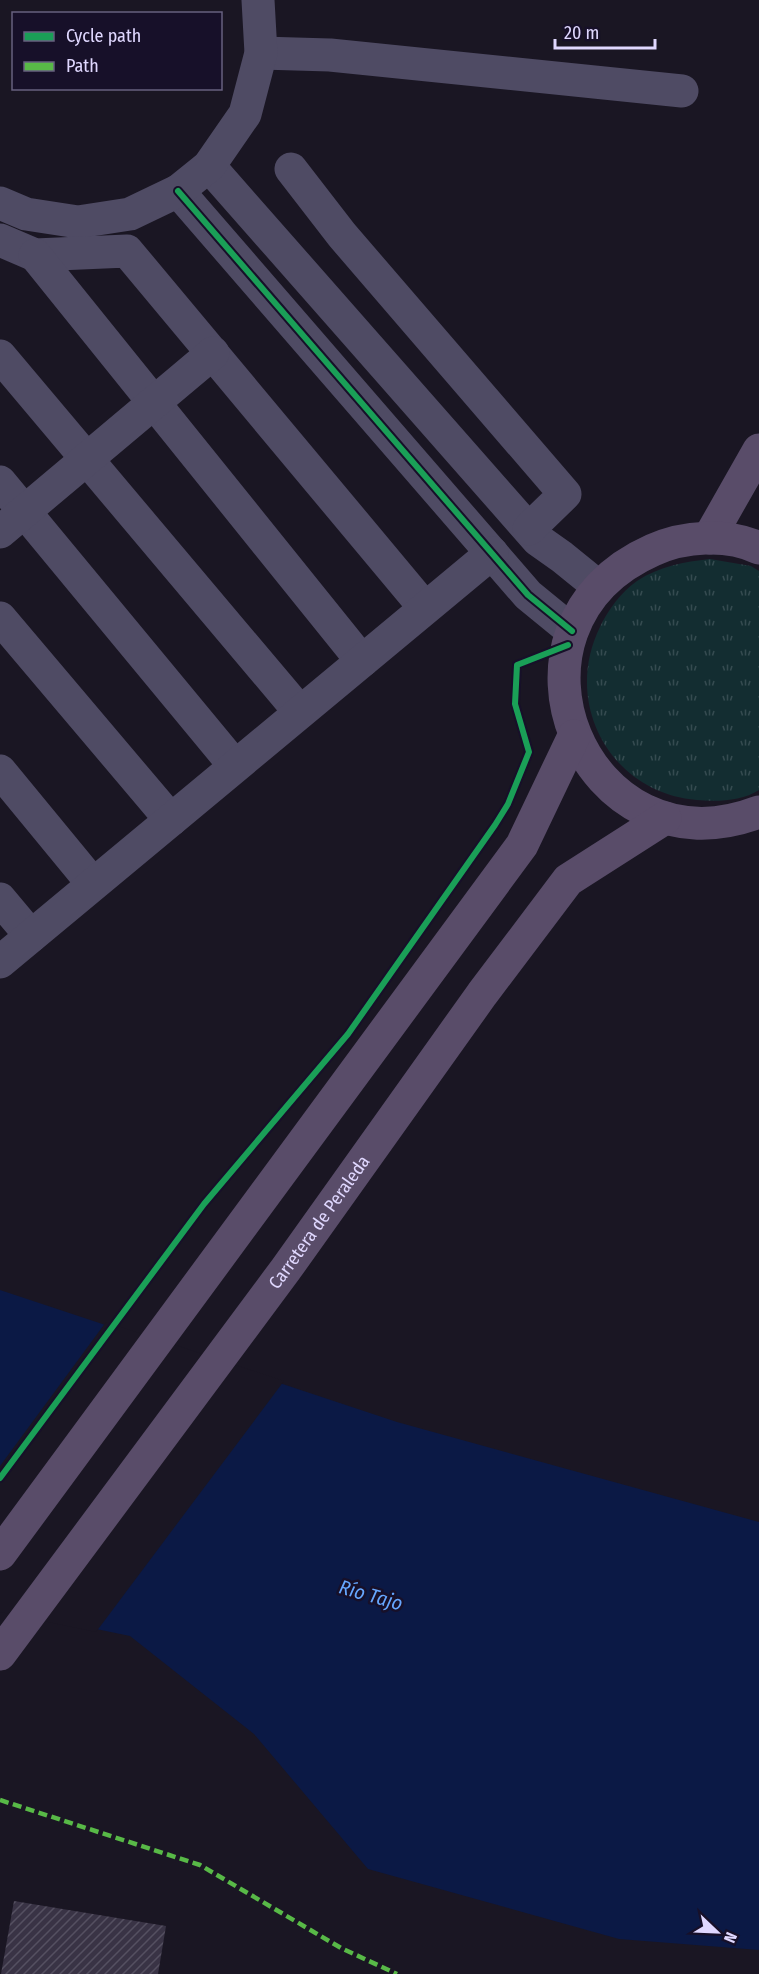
<svg xmlns="http://www.w3.org/2000/svg" width="759" height="1974" font-family="'Fira Sans Condensed',sans-serif">
	<style>
		.grass { fill: url(#grass-tufts) }
		.water { fill: #0b1945 }
		.pier { fill: #1a1623 }
		.building { fill: url(#building-hatch) }
		.lines { fill: none; stroke-linecap: round; stroke-linejoin: round }
		.minor { stroke: #4f4b64; stroke-width: 33 }
		.major { stroke: #594c69; stroke-width: 33 }
		.quiet { stroke: #58b947; stroke-width: 4.5; stroke-dasharray: 9 4.5; stroke-linecap: butt }
		.cycleway-casing { stroke: #171029; stroke-width: 10 }
		.cycleway { stroke: #1a9f57; stroke-width: 6 }
		.labels { text-anchor: middle; dominant-baseline: central; stroke-width: 5; stroke-linejoin: round; paint-order: stroke }
		.street-label { font-size: 18px; fill: #e0d8ff; stroke: #171029 }
		.water-label { font-size: 20px; font-style: italic; fill: #66a7ff; stroke: #171029 }
	</style>
	<defs>
		<pattern id="grass-tufts" width="24" height="20" patternUnits="userSpaceOnUse" patternTransform="scale(1.5)"><rect width="24" height="20" fill="#132d31"/><path d="M3 7l-1-3M5 7V3M7 7l1-3M15 17l-1-3M17 17v-4M19 17l1-3" fill="none" stroke="#354b50"/></pattern>
		<pattern id="building-hatch" width="6" height="6" patternUnits="userSpaceOnUse" patternTransform="scale(1.5)"><rect width="6" height="6" fill="#393345"/><path d="M-1 1l2-2M0 6l6-6M5 7l2-2" fill="none" stroke="#555061"/></pattern>
	</defs>
	<rect width="100%" height="100%" fill="#1a1623"/>
	<path class="grass" d="M710,559L751,566L759,571V790C742,801 717,802 697,800C611,793 562,704 600,627C608,610 621,592 637,581C660,566 684,562 710,559Z"/>
	<path class="water" d="M0,1290L397,1422L759,1522V1950L619,1939L368,1869L254,1734L130,1636L0,1609Z"/>
	<path class="pier" d="M106,1322L284,1381L96,1632L0,1612V1466Z"/>
	<path class="building" d="M14,1901L166,1926L158,1974H1Z"/>
	<g class="lines">
		<g class="minor">
			<path d="M261,53L330,55L682,91"/>
			<path d="M209,166L538,540L562,557L599,587"/>
			<path d="M291,169L342,235L565,494L529,529"/>
			<path d="M178,191L528,595L572,631"/>
			<path d="M0,203L26,214L78,222L130,214L178,191L209,166L245,114L261,53L258,0"/>
			<path d="M0,240L35,255L127,251L425,608"/>
			<path d="M35,255L362,661"/>
			<path d="M0,356L300,712"/>
			<path d="M0,482L235,766"/>
			<path d="M0,532L213,353"/>
			<path d="M0,618L171,820"/>
			<path d="M0,771L93,884"/>
			<path d="M0,899L31,936"/>
			<path d="M0,962L492,553"/>
		</g>
		<g class="major">
			<path d="M709,538L759,450"/>
			<path d="M759,548C727,533 684,536 653,550C479,627 585,879 759,812"/>
			<path d="M0,1554L522,845L574,736"/>
			<path id="s1" d="M0,1654L286,1269L482,994L568,880L665,818"/>
		</g>
		<path class="quiet" d="M0,1800L200,1865L341,1948L397,1974"/>
		<defs>
			<g id="cycleway">
				<path d="M178,191L528,595L572,631"/>
				<path d="M0,1478L204,1204L348,1034L495,825L508,804L529,752L515,704L517,665L568,645"/>
			</g>
		</defs>
		<use href="#cycleway" class="cycleway-casing"/>
		<use href="#cycleway" class="cycleway"/>
	</g>
	<g class="labels">
		<g class="street-label">
			<text stroke="none"><textPath href="#s1" startOffset="537">Carretera de Peraleda</textPath></text>
		</g>
		<g class="water-label">
			<text transform="translate(371 1595) rotate(16)">Río Tajo</text>
		</g>
	</g>
	<rect x="12" y="12" width="210" height="78" fill="#171029" stroke="#67607f" stroke-width="1.5"/>
	<rect x="24" y="32" width="30" height="9" fill="#1a9f57" stroke="#67607f" stroke-width="1.5"/>
	<text x="66" y="42" font-size="18" fill="#e0d8ff">Cycle path</text>
	<rect x="24" y="62" width="30" height="9" fill="#58b947" stroke="#67607f" stroke-width="1.5"/>
	<text x="66" y="72" font-size="18" fill="#e0d8ff">Path</text>
	<g transform="translate(717 1932) rotate(113)" stroke="#171029" stroke-width="4.5" paint-order="stroke">
	<path d="M0-4.5L10 22L0 15L-10 22Z" fill="#e0d8ff"/>
	<text y="-9" font-size="16" font-weight="bold" text-anchor="middle" fill="#e0d8ff">N</text>
	</g>
	<path d="M555 39v9h100v-9" fill="none" stroke="#e0d8ff" stroke-width="3"/>
	<text x="564" y="39" font-size="18" fill="#e0d8ff" stroke="#171029" stroke-width="4.5" paint-order="stroke">20 m</text>
</svg>
